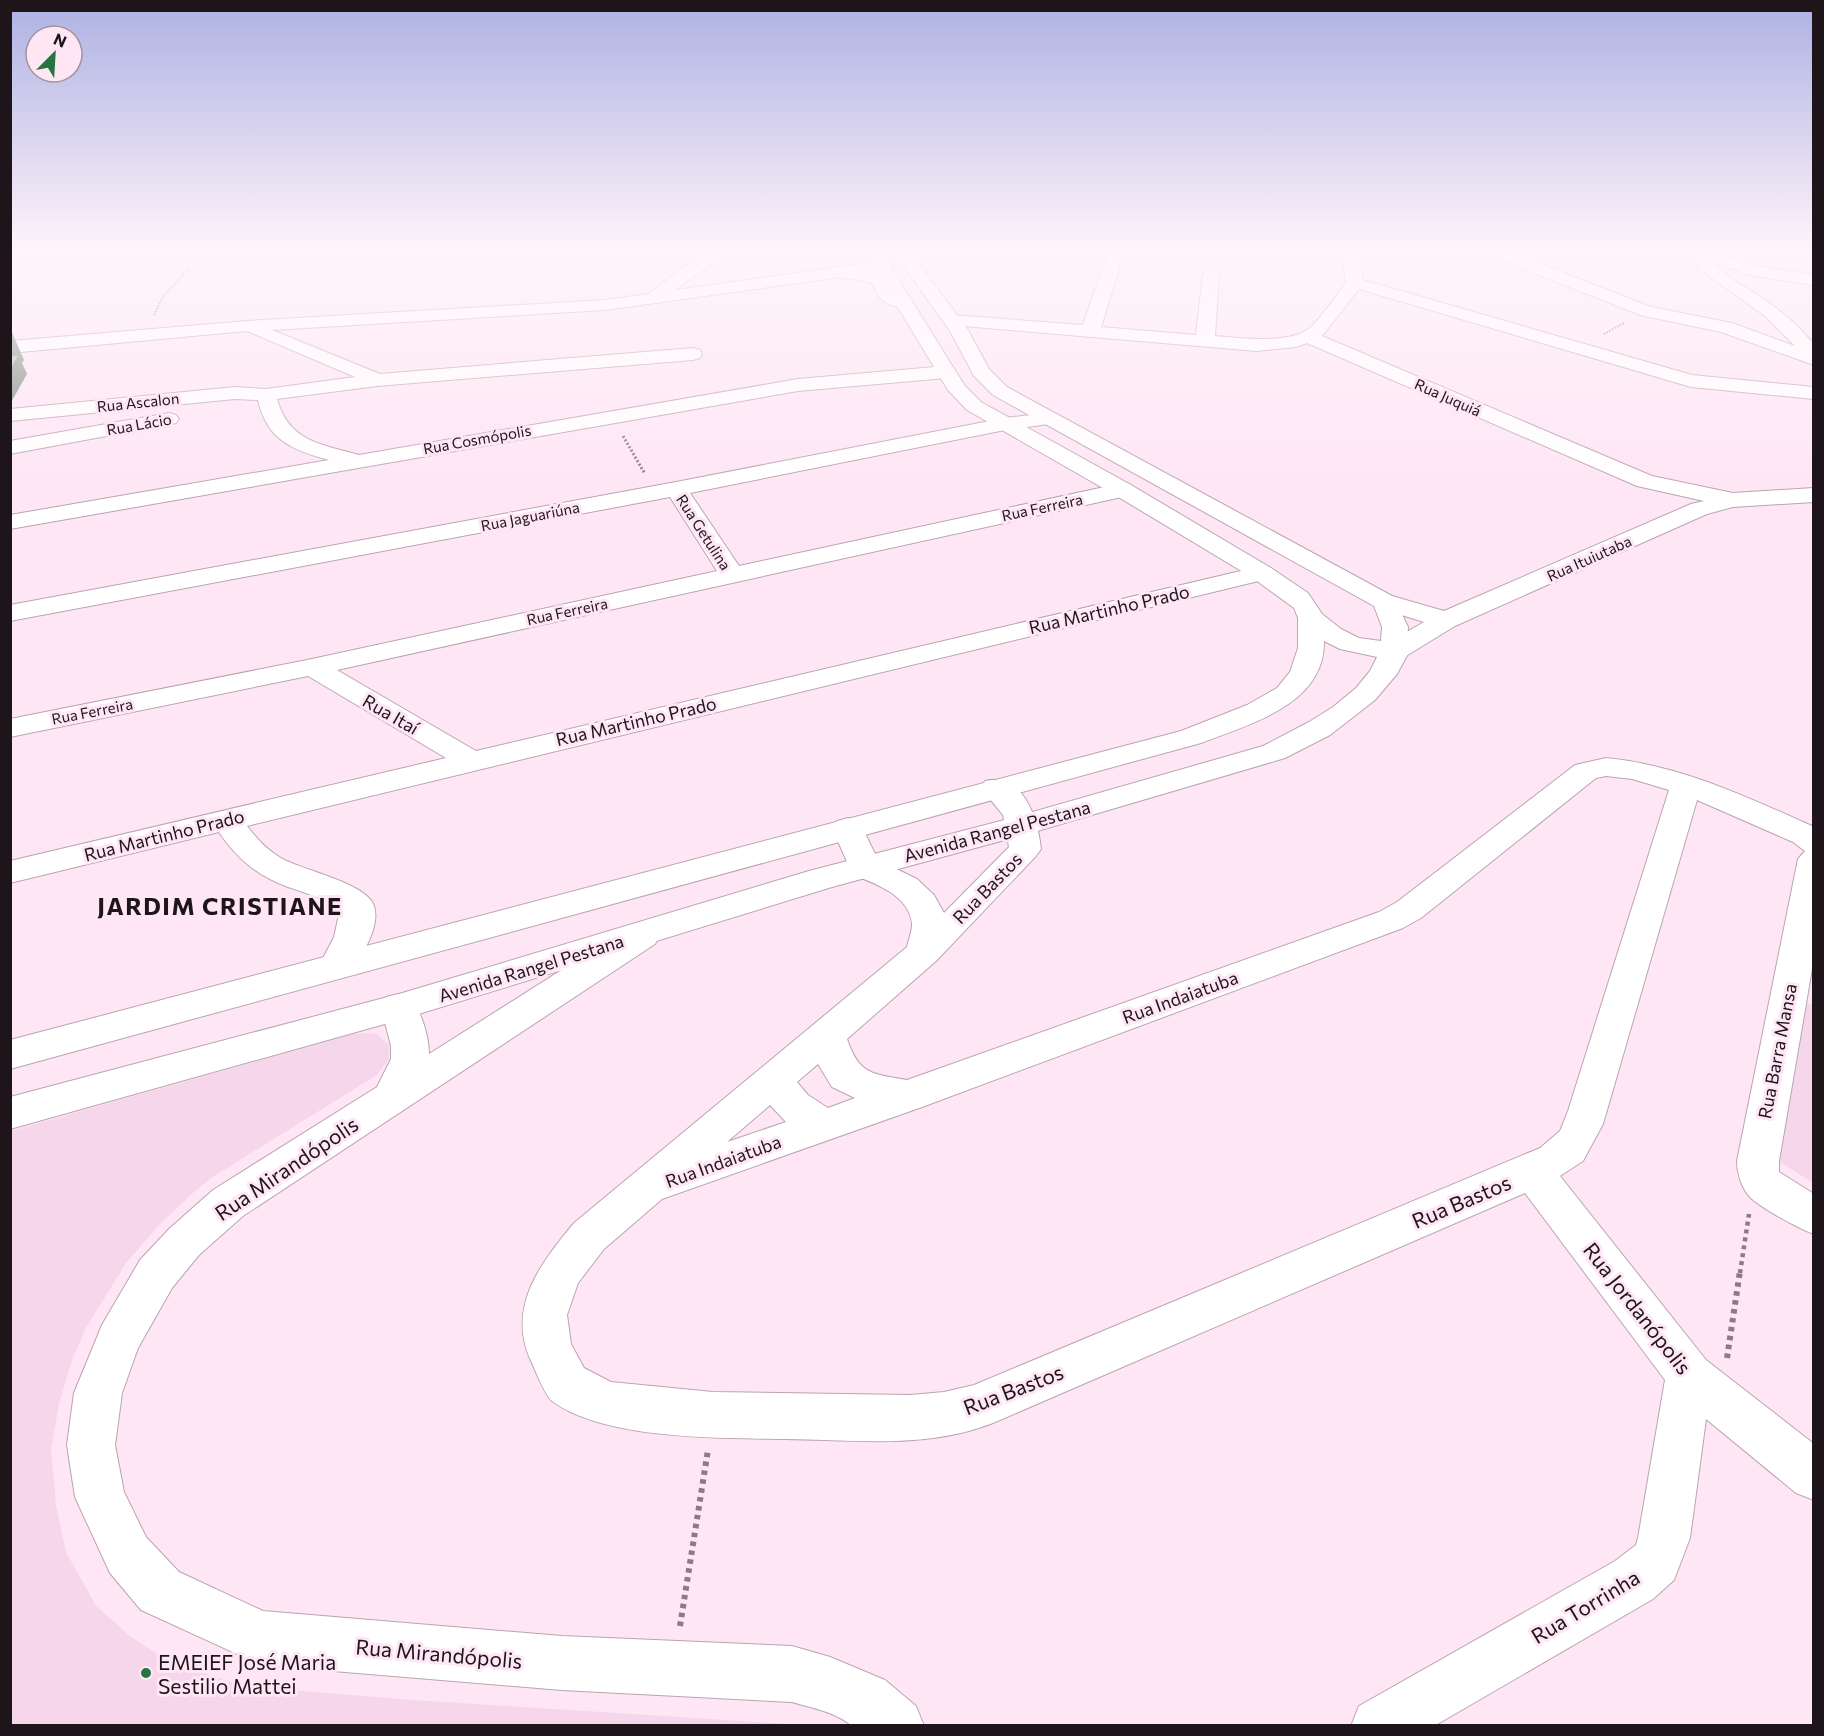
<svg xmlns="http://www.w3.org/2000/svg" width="1824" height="1736" font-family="Commissioner,sans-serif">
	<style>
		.built { fill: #f6d6ea }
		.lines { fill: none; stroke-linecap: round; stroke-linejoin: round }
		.minor-casing { stroke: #bba4b2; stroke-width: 2 }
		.major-casing { stroke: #bba4b2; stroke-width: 2 }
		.path-far3 { stroke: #8c7b86; stroke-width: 2; stroke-dasharray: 1.5 1.5; stroke-linecap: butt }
		.path-far2 { stroke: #8c7b86; stroke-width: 3; stroke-dasharray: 2 2; stroke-linecap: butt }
		.path-far1 { stroke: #8c7b86; stroke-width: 4.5; stroke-dasharray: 4 4; stroke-linecap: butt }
		.path { stroke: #8c7b86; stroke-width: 6; stroke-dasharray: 4.5 4.5; stroke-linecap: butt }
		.minor { fill: #fff; fill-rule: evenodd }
		.major { fill: #fff; fill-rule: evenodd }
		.shaded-wall { fill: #7c8b7f }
		.building { fill: #b1c7b6; stroke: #7c8b7f; stroke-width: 1.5 }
		.poi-dot { fill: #277443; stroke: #fee6f5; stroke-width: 2 }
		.labels { text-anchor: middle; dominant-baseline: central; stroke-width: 6; stroke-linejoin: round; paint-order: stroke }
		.far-street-label { font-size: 15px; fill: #1e151b; stroke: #fee6f5 }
		.street-label { font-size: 18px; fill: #1e151b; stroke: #fee6f5 }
		.near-street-label { font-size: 21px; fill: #1e151b; stroke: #fee6f5 }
		.near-poi-label { font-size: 21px; fill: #1e151b; stroke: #fee6f5; text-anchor: start }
		.district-label { font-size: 24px; font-weight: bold; letter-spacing: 1.5px; fill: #1e151b; stroke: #fee6f5 }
	</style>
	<rect width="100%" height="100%" fill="#fee6f5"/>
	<g class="built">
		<path d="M1803,1001L1813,1005V1183L1772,1157Z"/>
		<path d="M368,1033L377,1034L389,1045V1059L377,1075L211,1178L193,1193L160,1224L126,1263L86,1328L72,1360L59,1404L51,1449L56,1505L66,1552L96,1606L130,1636L165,1659L242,1686L412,1700L805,1725H11V1131L352,1034Z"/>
	</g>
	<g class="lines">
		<defs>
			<g id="minor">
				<path d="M711,248H728L718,259L675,290L884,261L892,266L884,271L605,310L272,330L380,374L693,348L700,350L702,354L700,358L693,360L377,386L277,399C289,442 321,444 359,455L798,379L946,366L953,368L956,372L953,376L946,378L798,391L10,529V515L329,460C292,450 267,440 258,400L235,399L10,421V409L235,387L266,389L355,377L247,331L10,353V341L247,321L605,300L648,294Z"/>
				<path d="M1105,248H1121L1124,253L1101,327L1196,335L1203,274L1211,269L1219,274L1215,336C1240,338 1291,345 1311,327C1324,314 1335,297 1346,283L1341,248H1357L1363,280L1692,375L1814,387V399L1691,387L1359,289L1322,336L1652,476L1733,493L1814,488V502L1733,507L1707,514L1455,626L1406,656L1396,658L1386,656L1382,650L1386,644L1424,622L1376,607L1372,602L1376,597L1385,594L1444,611L1691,504L1704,501L1637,486L1307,343L1296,347L1256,351L952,325L946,324L943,320L946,316L952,315L1083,325L1108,253Z"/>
				<path d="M1477,248H1500L1651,307L1732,323L1795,346L1765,316L1701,270L1688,250L1703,248L1704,251L1714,252L1753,266L1814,275V285L1750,275L1710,261C1729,281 1755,291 1776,308C1790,318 1802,331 1814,344V365L1721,332L1640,315L1479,251Z"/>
				<path d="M169,413L176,415L179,419L176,423L10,454V441Z"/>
				<path d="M1049,413L1056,415L1059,419L1056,423L1005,430L690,493L739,566L1123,483L1131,485L1134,490L1131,495L337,670L476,751L1262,566L1271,568L1274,573L1271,578L247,826C256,838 267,850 281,858C301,870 367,883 374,906C381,928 360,957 350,975L337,979L324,975L319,966L334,937L340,910C325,899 306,893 288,887C258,876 237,859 219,832L10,883V861L446,758L308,676L10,737V719L312,659L717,571L670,497L10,621V605L676,482L1005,418Z"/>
				<path d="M1606,758C1680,765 1747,797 1814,827V957L1779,1161V1172L1814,1194V1234C1799,1229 1759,1207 1749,1196C1741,1187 1737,1172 1737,1161L1798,859L1805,851L1793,842L1697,800L1603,1124L1583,1161L1560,1176L1706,1360L1814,1444V1500L1796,1493L1706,1419L1690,1538L1674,1580L1653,1599L1434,1726H1351L1359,1706L1615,1561L1636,1545L1638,1538L1665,1380L1525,1193L993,1423C927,1449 856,1440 786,1439C722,1438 604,1440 552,1401C545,1395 535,1370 531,1361C506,1307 541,1263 574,1223L907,947C909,939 912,931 912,924C910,896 875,883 853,875L832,828L837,821L848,818L859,821L878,860L917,879L934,895L944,913L1009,847L1003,815L981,788L985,781C1024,772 1038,820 1041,849L1036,856L936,961L847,1039C859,1075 873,1074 907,1080L1379,912L1397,902L1575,765ZM1606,776L1632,779L1669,790L1568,1111L1560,1131L1540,1148L974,1385L944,1392L910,1395L713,1392L611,1382L584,1368L571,1344L567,1315L578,1283L604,1249L662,1199L922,1107L1403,928L1421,918L1596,778ZM818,1064L832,1087L855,1098L828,1108L808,1095L797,1082ZM770,1105L786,1122L727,1142Z"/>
				<path d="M643,923L655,926L660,935L655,944L243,1216L199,1255L172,1288L138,1348L122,1393L115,1445L124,1492L146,1537L179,1572L263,1611L562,1636L792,1646L830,1657L885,1680L916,1706L924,1726H852C836,1712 812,1708 792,1702L562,1690L261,1665L141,1610L110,1573L75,1497L67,1445L74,1393L102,1325L140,1260L169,1229L213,1190L377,1087L391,1059V1046L381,1007L386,997L399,994L412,997C421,1013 429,1036 429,1054L631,926Z"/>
			</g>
			<path id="major" d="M863,248H879L956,372L965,386L981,402L1131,485L1271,568L1308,593L1322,614L1341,629L1359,638L1381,641L1382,627L1374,606L993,395L974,376L950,331L891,248H907L968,330L989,369L1007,387L1394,597L1408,627L1407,647L1410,650L1397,674L1375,700L1330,735L1285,758L1034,832L832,887L399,1020L10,1129V1097L399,994L809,871L1012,818L1263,746L1309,722L1333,707L1356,688L1370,671L1377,657L1340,649L1324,641C1325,705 1249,724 1201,743L10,1069V1040L1181,731L1247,705L1277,688L1290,672L1298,648V618L1294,608L1253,578L1115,495L967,410L948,390L897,306C882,305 877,294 871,282L838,277L830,272L838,267L878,273Z"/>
		</defs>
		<use href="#minor" class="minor-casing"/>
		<use href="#major" class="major-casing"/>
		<g class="path-far3">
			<path d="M154,315L163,297L190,267"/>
			<path d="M1604,334L1624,323"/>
		</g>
		<path class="path-far2" d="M623,436L645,474"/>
		<path class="path-far1" d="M1740,1273L1749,1214"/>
		<g class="path">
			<path d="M1727,1358L1740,1271"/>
			<path d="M680,1626L708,1450"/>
		</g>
		<use href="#minor" class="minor"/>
		<use href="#major" class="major"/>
	</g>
	<path class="shaded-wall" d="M10,328L24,360L22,363L27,374L10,404Z"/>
	<path class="building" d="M19,355L10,371V356Z"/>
	<linearGradient id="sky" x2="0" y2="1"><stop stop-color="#adb1e3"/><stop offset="0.51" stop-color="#fff4fa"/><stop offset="1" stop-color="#fff4fa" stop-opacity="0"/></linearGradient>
	<rect width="1824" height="491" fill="url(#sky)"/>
	<circle class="poi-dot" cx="146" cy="1673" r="6"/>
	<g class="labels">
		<g class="far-street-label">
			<text transform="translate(1448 397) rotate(24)">Rua Juquiá</text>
			<text transform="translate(138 402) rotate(-6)">Rua Ascalon</text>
			<text transform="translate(139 424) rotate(-10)">Rua Lácio</text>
			<text transform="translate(477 439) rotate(-10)">Rua Cosmópolis</text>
			<text transform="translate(1042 507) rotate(-12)">Rua Ferreira</text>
			<text transform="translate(530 516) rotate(-11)">Rua Jaguariúna</text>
			<text transform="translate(704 532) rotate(57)">Rua Getulina</text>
			<text transform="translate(1589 558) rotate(-24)">Rua Ituiutaba</text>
			<text transform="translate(567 611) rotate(-12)">Rua Ferreira</text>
			<text transform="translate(92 711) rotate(-11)">Rua Ferreira</text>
		</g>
		<g class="street-label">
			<text transform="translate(1109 609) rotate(-13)">Rua Martinho Prado</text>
			<text transform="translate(391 714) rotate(30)">Rua Itaí</text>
			<text transform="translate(636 721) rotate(-13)">Rua Martinho Prado</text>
			<text transform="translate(997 831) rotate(-15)">Avenida Rangel Pestana</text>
			<text transform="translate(164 835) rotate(-14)">Rua Martinho Prado</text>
			<text transform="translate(987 888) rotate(-46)">Rua Bastos</text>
			<text transform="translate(531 968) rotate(-17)">Avenida Rangel Pestana</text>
			<text transform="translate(1180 997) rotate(-20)">Rua Indaiatuba</text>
			<text transform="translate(1777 1051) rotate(-79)">Rua Barra Mansa</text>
			<text transform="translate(723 1161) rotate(-20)">Rua Indaiatuba</text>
		</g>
		<g class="near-street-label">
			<text transform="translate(286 1168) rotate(-34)">Rua Mirandópolis</text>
			<text transform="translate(1461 1201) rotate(-23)">Rua Bastos</text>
			<text transform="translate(1638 1308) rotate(52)">Rua Jordanópolis</text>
			<text transform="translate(1013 1389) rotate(-21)">Rua Bastos</text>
			<text transform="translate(1585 1606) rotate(-31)">Rua Torrinha</text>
			<text transform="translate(439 1653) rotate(5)">Rua Mirandópolis</text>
		</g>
		<g class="near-poi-label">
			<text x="158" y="1661">EMEIEF José Maria<tspan x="158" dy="24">Sestilio Mattei</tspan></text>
		</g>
		<g class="district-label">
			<text x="220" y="905">JARDIM CRISTIANE</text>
		</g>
	</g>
	<rect width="1824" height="1736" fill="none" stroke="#1e151b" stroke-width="24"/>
	<g transform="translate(54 54) rotate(24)"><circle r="28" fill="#fee6f5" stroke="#a4929e" stroke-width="1.5"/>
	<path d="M0-4.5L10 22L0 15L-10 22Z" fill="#277443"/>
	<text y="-9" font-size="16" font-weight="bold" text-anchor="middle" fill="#1e151b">N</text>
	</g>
</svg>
